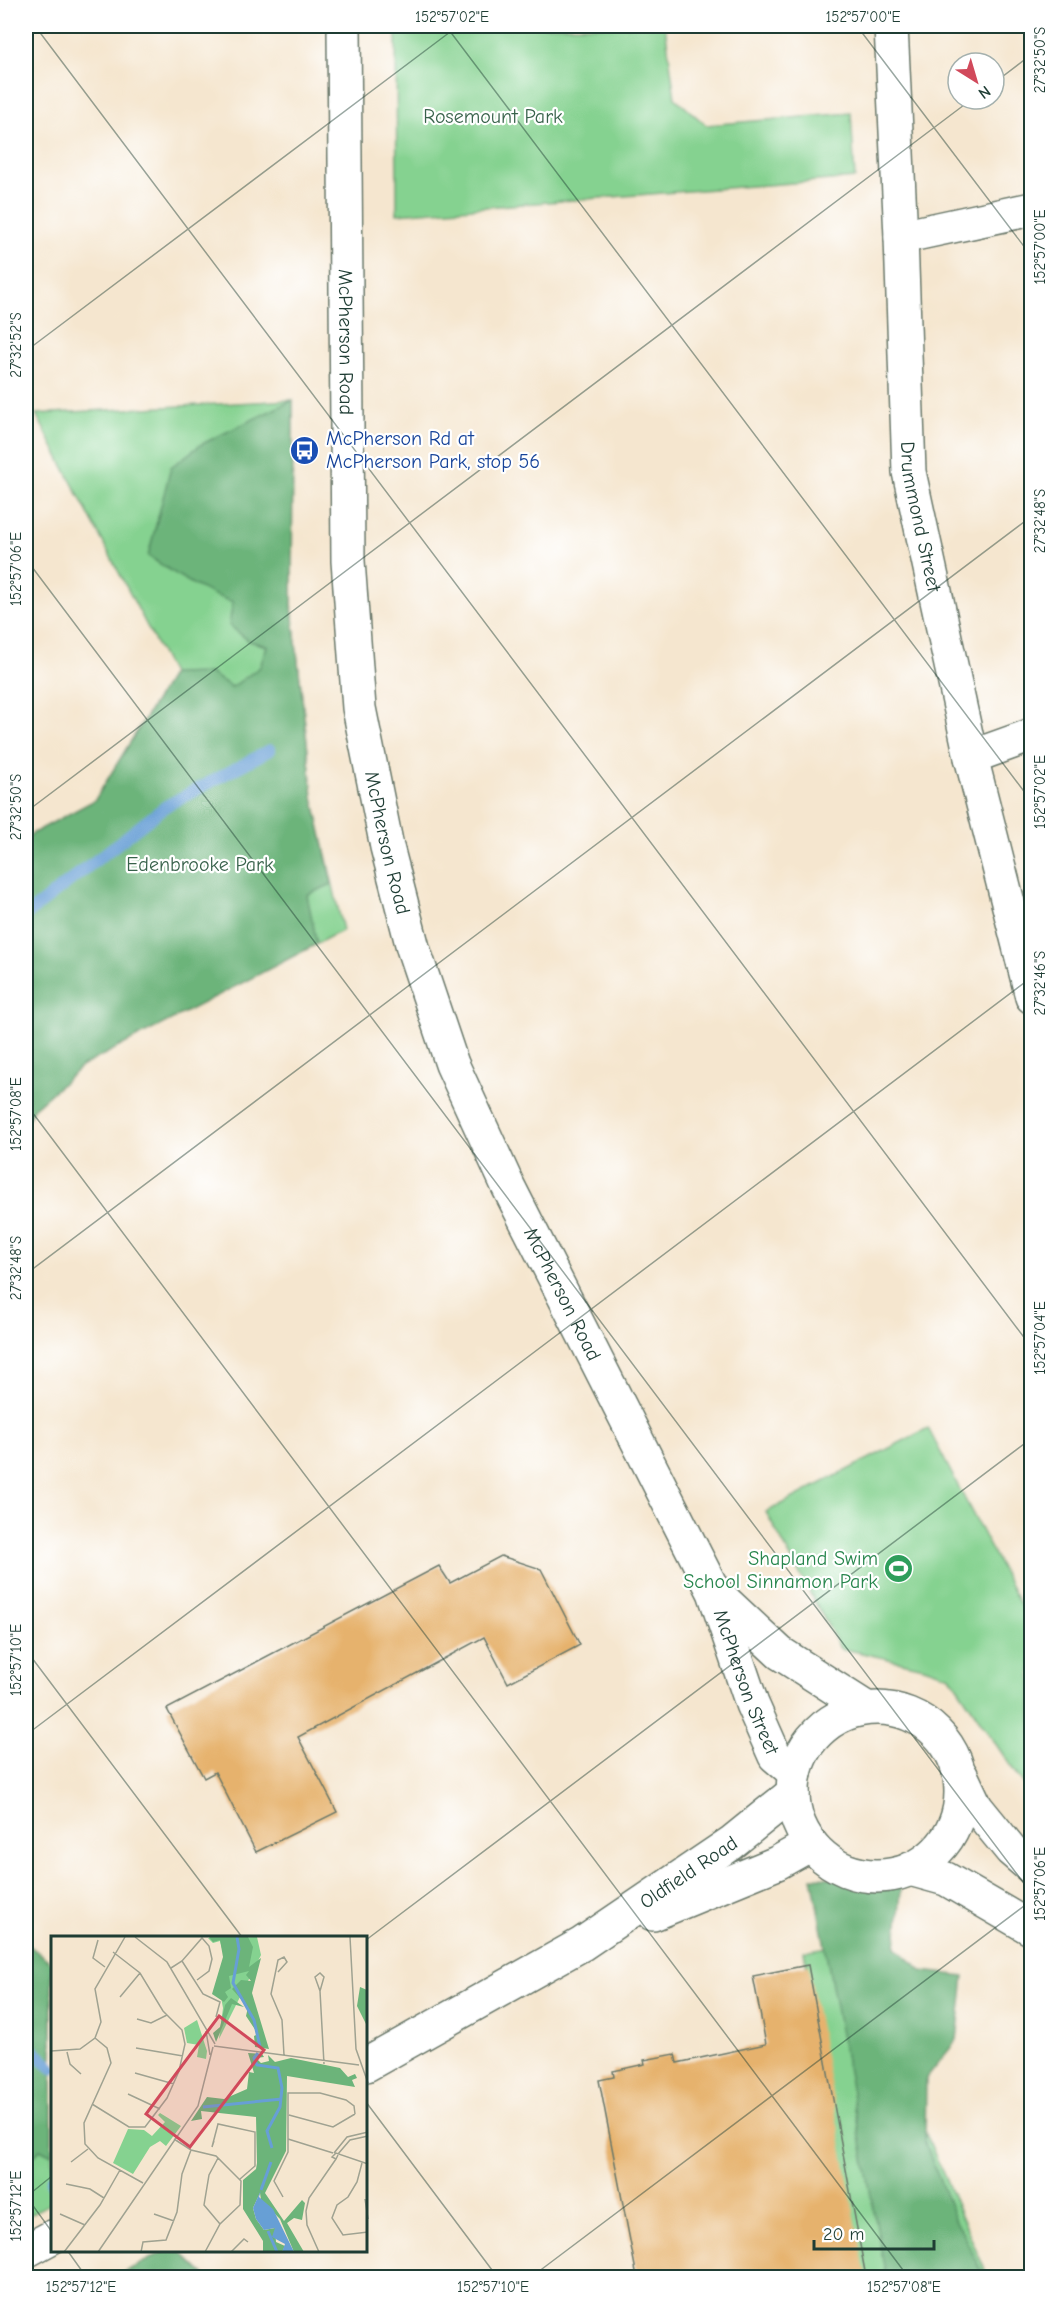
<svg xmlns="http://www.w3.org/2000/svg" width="1057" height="2303" font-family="'Comic Neue',sans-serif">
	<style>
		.green { fill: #85d290; stroke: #528862; stroke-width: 1.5 }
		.forest { fill: #6cb47a; stroke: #467857; stroke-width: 1.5 }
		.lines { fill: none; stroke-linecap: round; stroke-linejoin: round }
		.stream { stroke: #679fd5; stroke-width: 12 }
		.building { fill: #e6b26d }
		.minor-casing { stroke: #6a786a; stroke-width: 36 }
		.minor { stroke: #fff; stroke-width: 33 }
		.ticks { fill: none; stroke: #1f3d34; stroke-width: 1.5; stroke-opacity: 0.45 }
		.labels { text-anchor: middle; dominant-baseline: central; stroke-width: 4.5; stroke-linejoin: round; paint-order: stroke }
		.park-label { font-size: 20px; fill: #38624b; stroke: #fff }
		.street-label { font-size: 20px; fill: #1f3d34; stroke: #fff }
		.transit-label { font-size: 20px; fill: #164399; stroke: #fff; text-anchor: start }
		.leisure-label { font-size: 20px; fill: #27864d; stroke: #fff; text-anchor: end }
		.inset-river { fill: none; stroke: #679fd5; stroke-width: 3 }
		.inset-road { fill: none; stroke: #9fa291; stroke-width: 1.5 }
		.view { fill: #d1495b; fill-opacity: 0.15; stroke: #d1495b; stroke-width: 3 }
		.inset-edge { fill: none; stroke: #1f3d34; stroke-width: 3 }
		.neatline { fill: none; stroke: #1f3d34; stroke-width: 2 }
		.ticks-label { font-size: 15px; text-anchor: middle; fill: #1f3d34 }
	</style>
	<rect width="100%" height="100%" fill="#fff"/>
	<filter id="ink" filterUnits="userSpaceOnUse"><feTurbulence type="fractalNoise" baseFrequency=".0167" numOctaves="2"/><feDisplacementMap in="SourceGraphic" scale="12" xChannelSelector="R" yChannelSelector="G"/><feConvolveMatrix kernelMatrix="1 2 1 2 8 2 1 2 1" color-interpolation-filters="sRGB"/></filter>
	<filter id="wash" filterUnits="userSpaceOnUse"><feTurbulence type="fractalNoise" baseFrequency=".008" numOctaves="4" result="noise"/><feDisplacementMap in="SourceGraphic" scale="24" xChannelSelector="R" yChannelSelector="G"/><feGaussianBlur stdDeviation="1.35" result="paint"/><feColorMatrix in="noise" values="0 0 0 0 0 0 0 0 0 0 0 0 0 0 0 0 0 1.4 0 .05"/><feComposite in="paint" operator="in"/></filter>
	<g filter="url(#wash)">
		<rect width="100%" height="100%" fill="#f5e6cf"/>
		<g class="green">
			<path d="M396,26H665L675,98L706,125L851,113L855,178L397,214Z"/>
			<path d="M293,400L292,607L313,797L343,930L82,1066L33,1109L26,1124V837L95,800L172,674L36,414Z"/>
			<path d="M928,1428L1031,1626V1792L1016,1774L950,1676L924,1667L840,1648L766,1512Z"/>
			<path d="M851,1943L871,2008L988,2277H864L804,1951Z"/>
			<path d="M26,1945L52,1965V2203L26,2216Z"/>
		</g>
		<g class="forest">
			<path d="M293,400L292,607L313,797L332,884L307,895L317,944L82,1066L33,1109L26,1124V837L95,800L172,674L210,673L232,687L260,667L267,646L249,641L229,625L233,602C201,592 176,574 148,556L171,467L202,444Z"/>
			<path d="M812,1877L902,1880L896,1947L922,1971L964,1976L957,2040L926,2078L925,2143L956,2221L985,2277H886Z"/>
			<path d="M26,1943L52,1963V2155L40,2149L26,2164Z"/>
			<path d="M167,2250L180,2251L207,2277H115Z"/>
		</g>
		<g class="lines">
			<g class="stream">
				<path d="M26,915L166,806L270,750"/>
				<path d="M26,2044L52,2068"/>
				<path d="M52,2180V2184"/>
			</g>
		</g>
		<g id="blocks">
			<g class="building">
				<path d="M501,1556L541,1569L580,1645L508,1683L484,1637L298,1737L337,1812L256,1852L215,1772L204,1778L167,1709L439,1566L450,1583Z"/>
				<path d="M808,1965L866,2277H637L599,2080L614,2077L613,2071L645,2064L644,2060L675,2054L677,2063L766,2044L753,1976Z"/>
			</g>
		</g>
	</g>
	<g filter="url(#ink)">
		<use href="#blocks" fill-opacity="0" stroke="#6a786a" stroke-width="1.5"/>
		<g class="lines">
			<defs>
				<g id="minor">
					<path id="s1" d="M344,26L348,561L359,708L387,847L413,948L452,1064L508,1186L714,1592L752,1704L775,1756L795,1773"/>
					<path id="s2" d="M891,26L901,237L909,472L971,757L1032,997"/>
					<path d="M901,237L1032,209"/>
					<path d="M971,757L1032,735"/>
					<path d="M718,1595L780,1653L866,1708"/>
					<circle cx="877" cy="1792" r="84"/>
					<path d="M961,1775L976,1807L1011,1850L1032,1868"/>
					<path d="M910,1869L946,1879L1032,1929"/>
					<path d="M653,1914L777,1863L811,1844"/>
					<path id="s3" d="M366,2065L582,1944L731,1843L793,1793"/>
					<path d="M26,2251L52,2237"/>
				</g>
			</defs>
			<use href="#minor" class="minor-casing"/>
			<use href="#minor" class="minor"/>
		</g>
	</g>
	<path class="ticks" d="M35,26L1032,1348M446,26L1032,802M857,26L1032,257M994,83L1032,54M26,351L458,26M26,559L1032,1894M26,812L972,99M26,1104L909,2278M26,1274L1032,516M26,1650L242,1937M26,1735L1032,977M366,1940L1032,1438M366,2102L498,2278M26,2196L52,2232M26,2197L52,2176M67,2250L87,2278M530,2278L1032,1900"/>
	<defs>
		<symbol id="bus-disc" viewBox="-11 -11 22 22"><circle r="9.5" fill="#1a4fb4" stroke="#fff"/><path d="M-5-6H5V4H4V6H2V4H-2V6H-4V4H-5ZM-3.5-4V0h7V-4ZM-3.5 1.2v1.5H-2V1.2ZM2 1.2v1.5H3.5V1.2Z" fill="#fff"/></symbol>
		<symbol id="stadium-disc" viewBox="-11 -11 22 22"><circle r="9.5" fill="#2e9e5b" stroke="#fff"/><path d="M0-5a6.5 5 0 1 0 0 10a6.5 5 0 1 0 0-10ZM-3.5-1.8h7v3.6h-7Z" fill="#fff"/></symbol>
	</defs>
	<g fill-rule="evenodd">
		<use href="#bus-disc" x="288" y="434" width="33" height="33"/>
		<use href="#stadium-disc" x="882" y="1552" width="33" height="33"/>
	</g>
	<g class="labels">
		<g class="park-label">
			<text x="493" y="116">Rosemount Park</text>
			<text x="200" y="864">Edenbrooke Park</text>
		</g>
		<g class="street-label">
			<text stroke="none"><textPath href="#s1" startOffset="316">McPherson Road</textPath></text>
			<text stroke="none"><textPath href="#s2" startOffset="492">Drummond Street</textPath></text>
			<text stroke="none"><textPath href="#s1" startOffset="820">McPherson Road</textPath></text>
			<text stroke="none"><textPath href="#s1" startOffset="1306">McPherson Road</textPath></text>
			<text stroke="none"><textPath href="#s1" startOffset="1736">McPherson Street</textPath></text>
			<text stroke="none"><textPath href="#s3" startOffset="376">Oldfield Road</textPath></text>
		</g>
		<g class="transit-label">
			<text x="326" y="438">McPherson Rd at<tspan x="326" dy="23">McPherson Park, stop 56</tspan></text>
		</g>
		<g class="leisure-label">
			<text x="878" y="1558">Shapland Swim<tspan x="878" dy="23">School Sinnamon Park</tspan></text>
		</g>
	</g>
	<g transform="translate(51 1936)">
		<rect width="316" height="316" fill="#f5e6cf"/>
		<path d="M206,1L210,19L168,103L172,72L167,44L173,20L169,5L162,7L157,2ZM146,84L156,115L155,123L146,121L148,109L136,107L133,92ZM109,177L130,190L115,210L109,205L99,211L82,238L62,227L77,193L93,194L101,200L114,186L107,179Z" fill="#85d290"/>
		<path d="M158,1H197L202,11L198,31L210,22L201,57L218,113L204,111L203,100L207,98L195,80L197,71L181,53L190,44L200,45L195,39L198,35L178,40L180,52L174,56L177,61L173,66L161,58L172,21L169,4L162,6ZM309,51L316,54V90L306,70ZM180,62L193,71L181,68L165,106L162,97L169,91L174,69ZM197,117L211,118L213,121L205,122L210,127L218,125L217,119L224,126L240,122L289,132L297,141L304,138L306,142L301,144L304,151L236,140L235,215L214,257L233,285L251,264L254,267L251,284L243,282L236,287L253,316H243L229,283L210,264L209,257L202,272L205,283L213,294L224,292L225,306L234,310L231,316H212V305L192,273V244L205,233L206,227L205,181L150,175L151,183L140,185L156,161L173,163L196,153L198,136L203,137Z" fill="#6cb47a"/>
		<path d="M210,254L208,261L222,273L243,316H231L234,308L221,301L224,292L213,294L205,283L202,272Z" fill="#679fd5"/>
		<path class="inset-river" d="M186,1L188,13L182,47L203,84L209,111M207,117L203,122L206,129L227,132L231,152L229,171L216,195L221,212M152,171L231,163M210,254L220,226M217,295L226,316"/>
		<path class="inset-road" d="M84,1L116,26L164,108M299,1L305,113L317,147M47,4L42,22L54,31M131,25L152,58L169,66L165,81M120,32L131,25L151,2L158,10L161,23L158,35L146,44M227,36L236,26L233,21L227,24L220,58L231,84L233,119M269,55L264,41L269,37L273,41L269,55L273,128M69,61L89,37M86,83L100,87L116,79M155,95L159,119M44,102L56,112L60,127L33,187L34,208L47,222L92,247M163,110L308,129M85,112L132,120M0,115L29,113L44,102L50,86L44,53L74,1M16,116L19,128L30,138M84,137L123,148M77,158L109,173M41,168L78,191H94L116,162L128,135L134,108L131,94L112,75L89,37L62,16M238,179L282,191L304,178M123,203L140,214L165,220L190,245L189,269L169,288L154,316M237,203L282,217M163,205L161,211L167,188L204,196V230L189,243M283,217L296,201L317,196M287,218L299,204L317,200M287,219L285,223L281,221L285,217L317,228M167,222L158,239L153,269L169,288M20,226L37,213M311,227L306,246L297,261L286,269L281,282L292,299L317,296M15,248L39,253L53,262M232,261L223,245L237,216V157H269L295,164L303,170L304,178M314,263L317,283M9,278L34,289M103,278L123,285M13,316L49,269L69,234M47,316L147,170L162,111M90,316L92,306L115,304L126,276L131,238L140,214M180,316L193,303L197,306M268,316L256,289L255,275L258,262L285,223"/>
		<path class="view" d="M168,80L213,114L139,211L95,178Z"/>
		<rect width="316" height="316" class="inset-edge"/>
	</g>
	<rect width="1057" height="2303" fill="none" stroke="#fff" stroke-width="66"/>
	<g transform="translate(976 81) rotate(143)"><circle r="28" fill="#ffffff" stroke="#a5b1ae" stroke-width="1.5"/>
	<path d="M0-4.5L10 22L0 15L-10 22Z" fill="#d1495b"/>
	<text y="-9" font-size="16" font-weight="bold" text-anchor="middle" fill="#1f3d34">N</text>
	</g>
	<path d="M814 2240v9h120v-9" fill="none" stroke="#1f3d34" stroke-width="3"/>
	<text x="823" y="2240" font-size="18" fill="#1f3d34" stroke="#ffffff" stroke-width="4.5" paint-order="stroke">20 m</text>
	<rect x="33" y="33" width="991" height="2237" class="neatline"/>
	<g class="ticks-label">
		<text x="452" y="22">152°57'02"E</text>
		<text x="863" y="22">152°57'00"E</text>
		<text transform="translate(1040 60) rotate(-90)" y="5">27°32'50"S</text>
		<text transform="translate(1040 247) rotate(-90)" y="5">152°57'00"E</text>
		<text transform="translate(16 345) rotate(-90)" y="5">27°32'52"S</text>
		<text transform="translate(1040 521) rotate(-90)" y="5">27°32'48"S</text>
		<text transform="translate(16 569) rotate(-90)" y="5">152°57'06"E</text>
		<text transform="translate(1040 792) rotate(-90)" y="5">152°57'02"E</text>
		<text transform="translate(16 807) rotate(-90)" y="5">27°32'50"S</text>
		<text transform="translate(1040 983) rotate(-90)" y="5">27°32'46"S</text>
		<text transform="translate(16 1114) rotate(-90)" y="5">152°57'08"E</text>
		<text transform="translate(16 1268) rotate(-90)" y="5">27°32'48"S</text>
		<text transform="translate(1040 1338) rotate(-90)" y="5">152°57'04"E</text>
		<text transform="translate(16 1660) rotate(-90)" y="5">152°57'10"E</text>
		<text transform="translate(1040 1884) rotate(-90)" y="5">152°57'06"E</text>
		<text transform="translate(16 2206) rotate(-90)" y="5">152°57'12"E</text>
		<text x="81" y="2292">152°57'12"E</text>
		<text x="493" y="2292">152°57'10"E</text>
		<text x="904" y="2292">152°57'08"E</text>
	</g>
</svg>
